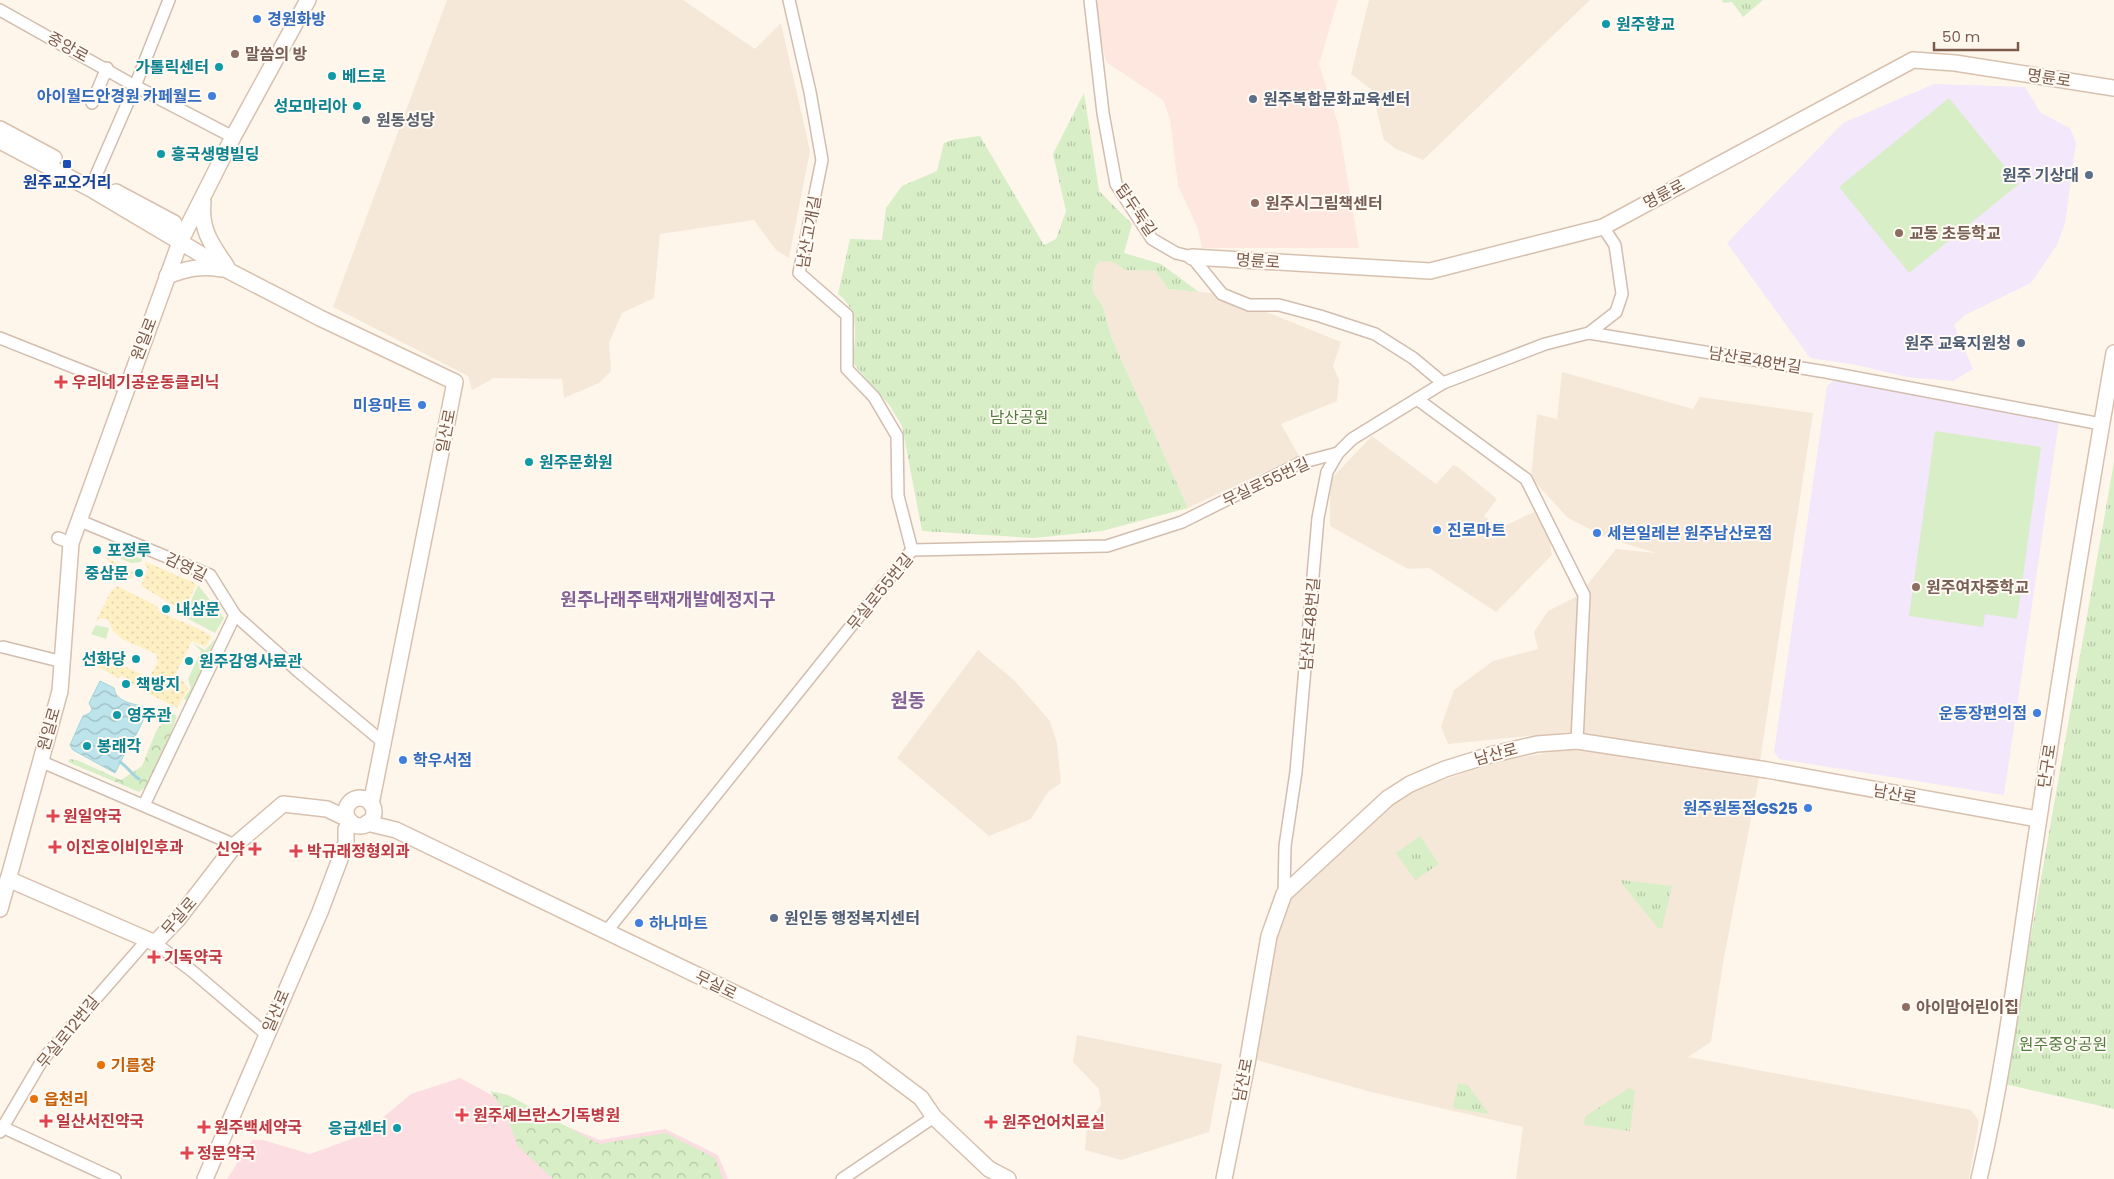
<svg xmlns="http://www.w3.org/2000/svg" width="2114" height="1179" font-family="Poppins,'Noto Sans KR',sans-serif">
	<style>
		.residential { fill: #f6e8d9 }
		.commercial { fill: #fee7de }
		.education { fill: #f3e7fb }
		.medical { fill: #fcdde2 }
		.green { fill: #d8eec7 }
		.forest { fill: url(#forest-crowns) }
		.sand { fill: url(#sand-dots) }
		.park { fill: url(#park-tufts) }
		.water { fill: url(#water-waves); stroke: #a2d5dd }
		.lines { fill: none; stroke-linecap: round; stroke-linejoin: round }
		.stream { stroke: #a2d5dd; stroke-width: 3 }
		.street-casing { stroke: #d2bdae; stroke-width: 14 }
		.secondary-casing { stroke: #d8c0ae; stroke-width: 18 }
		.street { stroke: #fff; stroke-width: 11 }
		.secondary { stroke: #fff; stroke-width: 15 }
		.shop-dot { fill: #3f7fe0; stroke: #fffaf3; stroke-width: 2 }
		.culture-dot { fill: #0f9aa8; stroke: #fffaf3; stroke-width: 2 }
		.education-dot { fill: #8d6e63; stroke: #fffaf3; stroke-width: 2 }
		.service-dot { fill: #5c6f8a; stroke: #fffaf3; stroke-width: 2 }
		.worship-dot { fill: #6b7280; stroke: #fffaf3; stroke-width: 2 }
		.transit-dot { fill: #1a4fb4; stroke: #fffaf3; stroke-width: 2 }
		.health-dot { fill: #e0444e; stroke: #fffaf3; stroke-width: 2 }
		.food-dot { fill: #e8710a; stroke: #fffaf3; stroke-width: 2 }
		.labels { text-anchor: middle; dominant-baseline: central; stroke-width: 4; stroke-linejoin: round; paint-order: stroke }
		.shop-label { font-size: 16px; font-weight: bold; fill: #366cbe; stroke: #fffaf3; text-anchor: start }
		.culture-label { font-size: 16px; font-weight: bold; fill: #0d838f; stroke: #fffaf3; text-anchor: start }
		.street-label { font-size: 16px; fill: #7c5b4b; stroke: #fffaf3 }
		.education-label { font-size: 16px; font-weight: bold; fill: #785e54; stroke: #fffaf3; text-anchor: start }
		.service-label { font-size: 16px; font-weight: bold; fill: #4e5e75; stroke: #fffaf3; text-anchor: start }
		.worship-label { font-size: 16px; font-weight: bold; fill: #5b616d; stroke: #fffaf3; text-anchor: start }
		.transit-label { font-size: 16px; font-weight: bold; fill: #164399; stroke: #fffaf3 }
		.health-label { font-size: 16px; font-weight: bold; fill: #be3a42; stroke: #fffaf3; text-anchor: start }
		.park-label { font-size: 16px; fill: #527c3f; stroke: #fffaf3 }
		.food-label { font-size: 16px; font-weight: bold; fill: #c56008; stroke: #fffaf3; text-anchor: start }
		.neighbourhood-label { font-size: 18px; font-weight: bold; fill: #856397; stroke: #fffaf3 }
		.quarter-label { font-size: 19px; font-weight: bold; fill: #856397; stroke: #fffaf3 }
	</style>
	<defs>
		<pattern id="forest-crowns" width="20" height="18" patternUnits="userSpaceOnUse" patternTransform="scale(1.25)"><rect width="20" height="18" fill="#d8eec7"/><path d="M2 6a3 3 0 1 1 6 0M12 15a3 3 0 1 1 6 0" fill="none" stroke="#b4c4a4"/></pattern>
		<pattern id="sand-dots" width="8" height="8" patternUnits="userSpaceOnUse" patternTransform="scale(1.25)"><rect width="8" height="8" fill="#fff0c4"/><path d="M2 2h.1M6 6h.1" fill="none" stroke="#ded0aa" stroke-width="1.8" stroke-linecap="round"/></pattern>
		<pattern id="park-tufts" width="24" height="20" patternUnits="userSpaceOnUse" patternTransform="scale(1.25)"><rect width="24" height="20" fill="#d8eec7"/><path d="M3 7l-1-3M5 7V3M7 7l1-3M15 17l-1-3M17 17v-4M19 17l1-3" fill="none" stroke="#b4c4a4"/></pattern>
		<pattern id="water-waves" width="16" height="10" patternUnits="userSpaceOnUse" patternTransform="scale(1.25)"><rect width="16" height="10" fill="#bde4ea"/><path d="M0 5q4-4 8 0t8 0" fill="none" stroke="#9fbcc0"/></pattern>
	</defs>
	<rect width="100%" height="100%" fill="#fef6eb"/>
	<g class="residential">
		<path d="M447,0H683L755,49L781,23L810,151L789,258L776,250L754,220L660,234L654,298L622,313L609,343L611,371L599,383L564,398L562,379L494,378L472,390L468,376L333,307Z"/>
		<path d="M1369,0H1590L1423,160L1396,149L1384,140L1372,90L1351,74Z"/>
		<path d="M1107,260L1116,263L1124,270L1155,271L1168,289L1222,294L1341,342L1333,366L1339,380L1337,401L1281,424L1299,456L1188,508L1112,339L1103,307L1093,292L1094,270L1099,262Z"/>
		<path d="M1562,372L1693,409L1700,397L1813,413L1760,761L1570,732L1448,744L1441,726L1454,690L1493,661L1538,649L1534,632L1548,611L1574,598L1583,590L1616,549L1656,553L1607,538L1568,518L1531,478L1537,414L1557,419Z"/>
		<path d="M1372,436L1436,484L1453,465L1458,467L1497,499L1484,516L1500,528L1534,512L1549,537L1552,555L1496,612L1429,568L1408,569L1330,526V480Z"/>
		<path d="M978,650L1014,680L1050,721L1057,743L1061,783L1048,792L1031,819L989,836L897,758Z"/>
		<path d="M1580,747L1759,778L1724,957L1711,1042L1688,1057L1971,1110L1979,1121L1969,1179H1516L1523,1127L1371,1092L1253,1059L1274,938L1289,896L1391,805L1413,791L1494,762Z"/>
		<path d="M1077,1035L1222,1064L1209,1132L1121,1160L1085,1150L1087,1125L1101,1105L1099,1089L1073,1062Z"/>
	</g>
	<path class="commercial" d="M1093,0H1338L1319,64L1339,127L1359,248H1202L1198,229L1178,185L1170,119L1163,100L1106,62Z"/>
	<g class="education">
		<path d="M1934,84L2025,87L2041,113L2070,128L2076,143L2065,223L2057,245L2031,283L1965,315L1954,325L1973,369L1953,381L1907,377L1857,365L1810,358L1727,243L1843,123Z"/>
		<path d="M1834,380L2059,421L2004,795L1779,759L1774,752L1827,386Z"/>
	</g>
	<path class="medical" d="M460,1078L501,1100L600,1140L665,1129L718,1155L728,1179H227L252,1140H263L310,1154L362,1135L411,1094Z"/>
	<g class="green">
		<path d="M1949,98L2019,184L1909,273L1839,187Z"/>
		<path d="M1935,431L2041,447L2017,619L1985,614L1983,627L1909,616Z"/>
		<path d="M108,547L142,559L141,562L131,563L108,553L106,551Z"/>
		<path d="M198,585L224,618L215,633L177,613V611L187,610Z"/>
		<path d="M96,625L109,628L106,639L91,634Z"/>
		<path d="M215,639L188,701H186L184,698L191,688L188,679L201,651L193,643L205,650Z"/>
	</g>
	<g class="forest">
		<path d="M173,713L177,716C170,735 156,783 139,792L68,762L70,759L77,760L121,780L142,766L157,729Z"/>
		<path d="M490,1091L508,1095L599,1144L666,1133L715,1158L723,1179H553L518,1146L504,1111Z"/>
	</g>
	<g class="sand">
		<path d="M104,556L133,572L131,579L126,578Z"/>
		<path d="M146,562L195,583L196,585L185,608L182,610L141,586L148,568L145,566Z"/>
		<path d="M117,586L157,606L158,610C175,621 194,624 212,637L205,647L192,641L175,675L184,682L188,689L177,708L132,685L131,681L122,676L118,678L98,667V660L90,655V650L149,678L158,662L156,654L122,639L113,631L108,620L101,618L96,621L111,591Z"/>
	</g>
	<g class="park">
		<path d="M1722,0H1763L1743,17L1732,2L1723,3Z"/>
		<path d="M1084,93L1099,191L1132,224L1124,253L1161,264L1199,292L1168,289L1155,271L1124,270C1116,262 1110,260 1099,262L1094,270L1093,292L1103,307L1112,339L1188,508L1102,531L1034,538L922,531L902,426L890,406L852,362C856,338 860,310 838,294L850,239L882,240L886,208L902,186L937,171L944,143L952,140L980,136L1044,245L1056,239L1066,211L1053,154Z"/>
		<path d="M2114,462V1109L2005,1084Z"/>
		<path d="M1420,836L1439,864L1415,880L1396,853Z"/>
		<path d="M1621,880L1672,886L1662,929L1658,928L1622,884Z"/>
		<path d="M1458,1083L1468,1085L1489,1114L1453,1108Z"/>
		<path d="M1629,1088L1635,1091L1630,1131L1584,1125L1586,1116Z"/>
	</g>
	<path class="water" d="M100,681L114,688C116,704 138,704 149,708L136,735L124,742L127,749L115,773L73,750L70,745L83,716L90,713L92,709L89,703Z"/>
	<g class="lines">
		<path class="stream" d="M120,762C128,767 131,774 139,779"/>
		<defs>
			<g id="street">
				<path d="M789,0L810,92L822,160L799,273L847,315V369L874,397L897,436L898,496L912,550"/>
				<path d="M1090,0L1103,113L1116,184L1152,239L1176,253L1192,257L1222,294L1249,305H1279L1320,316L1375,334L1413,358L1443,383"/>
				<path d="M0,10L135,86L233,137"/>
				<path d="M92,103L107,68"/>
				<path d="M94,180L135,86L169,0"/>
				<path d="M1589,333L1616,312L1622,294L1615,245L1603,227"/>
				<path d="M0,338L126,388"/>
				<path d="M1417,399L1526,479L1584,595L1577,741"/>
				<path d="M78,520L210,575L235,615L299,672L384,743"/>
				<path d="M58,538L71,543"/>
				<path d="M912,550L1107,546L1182,522L1300,463L1338,453"/>
				<path d="M3,647L63,662"/>
				<path d="M40,761L235,845"/>
				<path d="M144,805L235,615"/>
				<path d="M1284,894L1285,846L1296,772L1318,518L1327,472L1338,453L1352,439L1443,383L1545,344L1589,333L1826,372L2101,424"/>
				<path d="M606,932L912,550"/>
				<path d="M155,943L192,971L267,1035"/>
				<path d="M0,1126L115,1179"/>
				<path d="M0,1132L43,1059L147,940"/>
				<path d="M842,1179L934,1117"/>
			</g>
			<g id="secondary">
				<path d="M0,129L54,158"/>
				<path d="M0,141L91,189L229,271L320,318L455,382L371,804"/>
				<path d="M116,192L174,223L180,242"/>
				<path d="M203,202C200,230 212,245 227,267"/>
				<path d="M1192,257L1430,271L1603,227L1913,60L1955,63L2114,88"/>
				<path d="M167,276C186,269 201,265 221,269"/>
				<circle cx="360" cy="812" r="14"/>
				<path d="M367,823L396,830L865,1056L921,1098L934,1117L989,1169L1008,1179"/>
				<path d="M8,879L155,943L178,919L235,845L283,804L327,809L348,819"/>
				<path d="M0,909L60,691L71,543L180,242L233,137L308,0"/>
				<path d="M205,1179L320,912L346,843V829L350,821"/>
				<path d="M1224,1179L1247,1064L1269,936L1284,894L1388,798L1410,784L1445,769L1490,755L1537,744L1577,741L1767,770L2038,819"/>
				<path d="M1979,1179C2007,1060 2020,938 2039,818C2062,663 2087,507 2114,353"/>
			</g>
		</defs>
		<use href="#street" class="street-casing"/>
		<use href="#secondary" class="secondary-casing"/>
		<use href="#street" class="street"/>
		<use href="#secondary" class="secondary"/>
	</g>
	<g class="shop-dot">
		<circle cx="257" cy="19" r="5"/>
		<circle cx="212" cy="96" r="5"/>
		<circle cx="422" cy="405" r="5"/>
		<circle cx="1437" cy="530" r="5"/>
		<circle cx="1597" cy="533" r="5"/>
		<circle cx="2037" cy="713" r="5"/>
		<circle cx="403" cy="760" r="5"/>
		<circle cx="1808" cy="808" r="5"/>
		<circle cx="639" cy="923" r="5"/>
	</g>
	<g class="culture-dot">
		<circle cx="1606" cy="24" r="5"/>
		<circle cx="219" cy="67" r="5"/>
		<circle cx="332" cy="76" r="5"/>
		<circle cx="357" cy="106" r="5"/>
		<circle cx="161" cy="154" r="5"/>
		<circle cx="529" cy="462" r="5"/>
		<circle cx="97" cy="550" r="5"/>
		<circle cx="139" cy="573" r="5"/>
		<circle cx="166" cy="609" r="5"/>
		<circle cx="136" cy="659" r="5"/>
		<circle cx="189" cy="661" r="5"/>
		<circle cx="126" cy="684" r="5"/>
		<circle cx="117" cy="715" r="5"/>
		<circle cx="87" cy="746" r="5"/>
		<circle cx="397" cy="1128" r="5"/>
	</g>
	<g class="education-dot">
		<circle cx="235" cy="54" r="5"/>
		<circle cx="1255" cy="203" r="5"/>
		<circle cx="1899" cy="233" r="5"/>
		<circle cx="1916" cy="587" r="5"/>
		<circle cx="1906" cy="1007" r="5"/>
	</g>
	<g class="service-dot">
		<circle cx="1253" cy="99" r="5"/>
		<circle cx="2089" cy="175" r="5"/>
		<circle cx="2021" cy="343" r="5"/>
		<circle cx="774" cy="918" r="5"/>
	</g>
	<circle class="worship-dot" cx="366" cy="120" r="5"/>
	<rect class="transit-dot" x="62" y="159" width="10" height="10" rx="2.5"/>
	<g class="health-dot">
		<path d="M58.5 374.5h5v5h5v5h-5v5h-5v-5h-5v-5h5z"/>
		<path d="M50.5 808.5h5v5h5v5h-5v5h-5v-5h-5v-5h5z"/>
		<path d="M52.5 839.5h5v5h5v5h-5v5h-5v-5h-5v-5h5z"/>
		<path d="M252.5 841.5h5v5h5v5h-5v5h-5v-5h-5v-5h5z"/>
		<path d="M293.5 843.5h5v5h5v5h-5v5h-5v-5h-5v-5h5z"/>
		<path d="M151.5 949.5h5v5h5v5h-5v5h-5v-5h-5v-5h5z"/>
		<path d="M459.5 1107.5h5v5h5v5h-5v5h-5v-5h-5v-5h5z"/>
		<path d="M43.5 1113.5h5v5h5v5h-5v5h-5v-5h-5v-5h5z"/>
		<path d="M988.5 1114.5h5v5h5v5h-5v5h-5v-5h-5v-5h5z"/>
		<path d="M201.5 1119.5h5v5h5v5h-5v5h-5v-5h-5v-5h5z"/>
		<path d="M184.5 1145.5h5v5h5v5h-5v5h-5v-5h-5v-5h5z"/>
	</g>
	<g class="food-dot">
		<circle cx="101" cy="1065" r="5"/>
		<circle cx="34" cy="1099" r="5"/>
	</g>
	<g class="labels">
		<g class="shop-label">
			<text x="267" y="19">경원화방</text>
			<text x="202" y="96" text-anchor="end">아이월드안경원 카페월드</text>
			<text x="412" y="405" text-anchor="end">미용마트</text>
			<text x="1447" y="530">진로마트</text>
			<text x="1607" y="533">세븐일레븐 원주남산로점</text>
			<text x="2027" y="713" text-anchor="end">운동장편의점</text>
			<text x="413" y="760">학우서점</text>
			<text x="1798" y="808" text-anchor="end">원주원동점GS25</text>
			<text x="649" y="923">하나마트</text>
		</g>
		<g class="culture-label">
			<text x="1616" y="24">원주향교</text>
			<text x="209" y="67" text-anchor="end">가톨릭센터</text>
			<text x="342" y="76">베드로</text>
			<text x="347" y="106" text-anchor="end">성모마리아</text>
			<text x="171" y="154">흥국생명빌딩</text>
			<text x="539" y="462">원주문화원</text>
			<text x="107" y="550">포정루</text>
			<text x="129" y="573" text-anchor="end">중삼문</text>
			<text x="176" y="609">내삼문</text>
			<text x="126" y="659" text-anchor="end">선화당</text>
			<text x="199" y="661">원주감영사료관</text>
			<text x="136" y="684">책방지</text>
			<text x="127" y="715">영주관</text>
			<text x="97" y="746">봉래각</text>
			<text x="387" y="1128" text-anchor="end">응급센터</text>
		</g>
		<g class="street-label">
			<text transform="translate(68 47) rotate(29)">중앙로</text>
			<text transform="translate(2049 78) rotate(9)">명륜로</text>
			<text transform="translate(1664 194) rotate(-28)">명륜로</text>
			<text transform="translate(1136 210) rotate(56)">탑두둑길</text>
			<text transform="translate(809 232) rotate(-80)">남산고개길</text>
			<text transform="translate(1258 261) rotate(4)">명륜로</text>
			<text transform="translate(144 339) rotate(-69)">원일로</text>
			<text transform="translate(1755 360) rotate(9)">남산로48번길</text>
			<text transform="translate(446 431) rotate(-79)">일산로</text>
			<text transform="translate(1266 482) rotate(-25)">무실로55번길</text>
			<text transform="translate(186 567) rotate(26)">감영길</text>
			<text transform="translate(880 592) rotate(-51)">무실로55번길</text>
			<text transform="translate(1310 624) rotate(-85)">남산로48번길</text>
			<text transform="translate(49 729) rotate(-74)">원일로</text>
			<text transform="translate(1496 754) rotate(-15)">남산로</text>
			<text transform="translate(2047 766) rotate(-81)">단구로</text>
			<text transform="translate(1895 794) rotate(10)">남산로</text>
			<text transform="translate(179 916) rotate(-49)">무실로</text>
			<text transform="translate(716 985) rotate(26)">무실로</text>
			<text transform="translate(276 1011) rotate(-67)">일산로</text>
			<text transform="translate(68 1032) rotate(-51)">무실로12번길</text>
			<text transform="translate(1243 1080) rotate(-79)">남산로</text>
		</g>
		<g class="education-label">
			<text x="245" y="54">말씀의 방</text>
			<text x="1265" y="203">원주시그림책센터</text>
			<text x="1909" y="233">교동 초등학교</text>
			<text x="1926" y="587">원주여자중학교</text>
			<text x="1916" y="1007">아이맘어린이집</text>
		</g>
		<g class="service-label">
			<text x="1263" y="99">원주복합문화교육센터</text>
			<text x="2079" y="175" text-anchor="end">원주 기상대</text>
			<text x="2011" y="343" text-anchor="end">원주 교육지원청</text>
			<text x="784" y="918">원인동 행정복지센터</text>
		</g>
		<g class="worship-label">
			<text x="376" y="120">원동성당</text>
		</g>
		<g class="transit-label">
			<text x="67" y="182">원주교오거리</text>
		</g>
		<g class="health-label">
			<text x="72" y="382">우리네기공운동클리닉</text>
			<text x="63" y="816">원일약국</text>
			<text x="66" y="847">이진호이비인후과</text>
			<text x="245" y="849" text-anchor="end">신약</text>
			<text x="307" y="851">박규래정형외과</text>
			<text x="164" y="957">기독약국</text>
			<text x="473" y="1115">원주세브란스기독병원</text>
			<text x="56" y="1121">일산서진약국</text>
			<text x="1002" y="1122">원주언어치료실</text>
			<text x="214" y="1127">원주백세약국</text>
			<text x="197" y="1153">정문약국</text>
		</g>
		<g class="park-label">
			<text x="1019" y="417">남산공원</text>
			<text x="2063" y="1044">원주중앙공원</text>
		</g>
		<g class="food-label">
			<text x="111" y="1065">기름장</text>
			<text x="44" y="1099">읍천리</text>
		</g>
		<g class="neighbourhood-label">
			<text x="668" y="599">원주나래주택재개발예정지구</text>
		</g>
		<g class="quarter-label">
			<text x="908" y="700">원동</text>
		</g>
	</g>
	<path d="M1934 42v8h84v-8" fill="none" stroke="#7c5b4b" stroke-width="2.5"/>
	<text x="1942" y="42" font-size="15" fill="#7c5b4b" stroke="#fffaf3" stroke-width="4" paint-order="stroke">50 m</text>
</svg>
